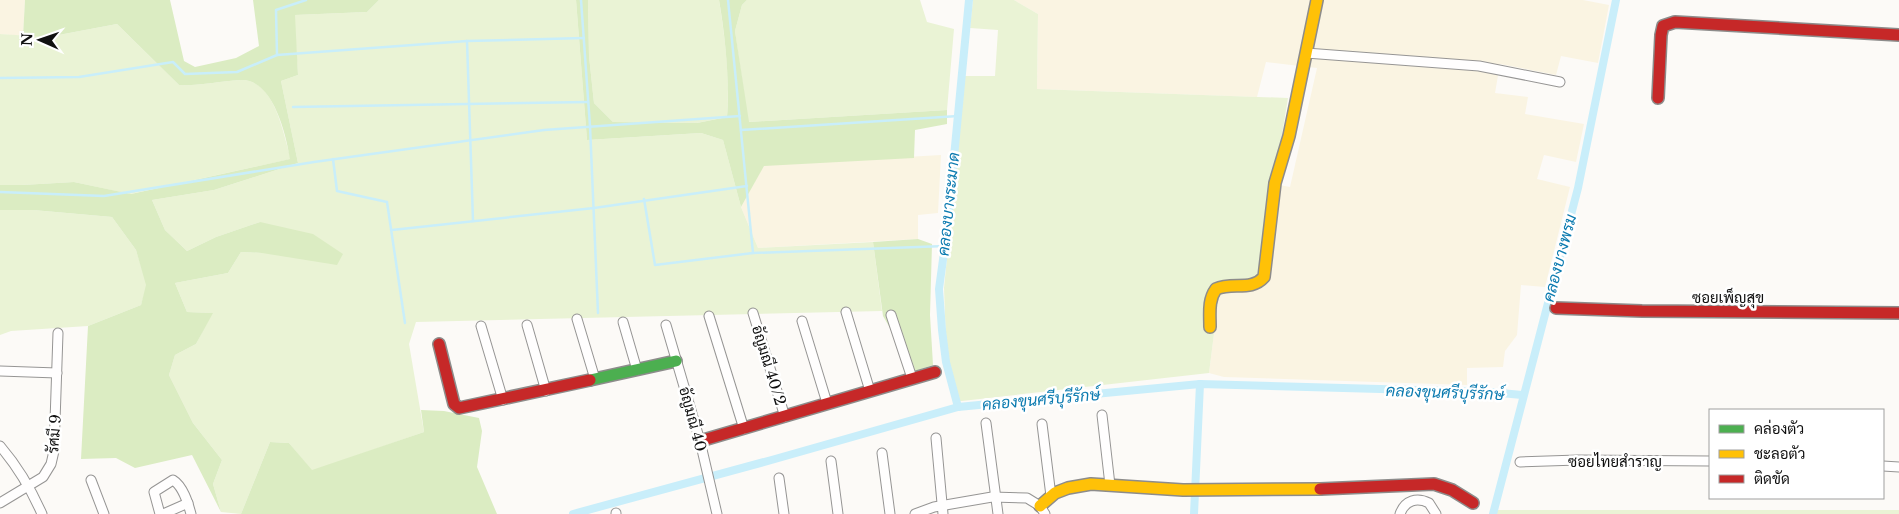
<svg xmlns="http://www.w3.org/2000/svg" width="1899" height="514" font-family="'Libre Baskerville',Sarabun,serif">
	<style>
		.farmland { fill: #faf4e2 }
		.green { fill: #eaf3d5 }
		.forest { fill: #dbecc2 }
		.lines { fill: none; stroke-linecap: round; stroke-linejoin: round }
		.stream { stroke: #c9eefa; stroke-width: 2.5 }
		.canal { stroke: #c9eefa; stroke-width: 8 }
		.street-casing { stroke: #969594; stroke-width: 11 }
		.fast-casing { stroke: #8d8c8b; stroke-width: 14 }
		.slow-casing { stroke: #8d8c8b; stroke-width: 14 }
		.jam-casing { stroke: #8d8c8b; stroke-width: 14 }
		.street { stroke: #fffefe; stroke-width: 9 }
		.fast { stroke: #4caf50; stroke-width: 11 }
		.slow { stroke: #ffc107; stroke-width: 11 }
		.jam { stroke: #c62828; stroke-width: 11 }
		.labels { text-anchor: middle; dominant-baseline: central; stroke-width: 5; stroke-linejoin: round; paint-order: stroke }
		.street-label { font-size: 15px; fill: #101010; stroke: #fff }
		.water-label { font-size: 16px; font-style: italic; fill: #0c7bb0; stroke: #fff }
	</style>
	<rect width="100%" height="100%" fill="#fcfaf7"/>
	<g class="farmland">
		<path d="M0,0H25L23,36L0,34Z"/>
		<path d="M1014,0H1583L1609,5L1598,63L1561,56L1556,75L1500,64L1495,93L1528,97L1525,114L1584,124L1576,162L1544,155L1537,179L1570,187L1545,287L1521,285L1517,335L1505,351L1503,367L1467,368V385L1224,377L1209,373L1219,293L1274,184L1290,187L1317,68L1266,62L1257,97L1037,89L1038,14Z"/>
		<path d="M941,155L938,213L918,215V239L758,248L741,207L764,165Z"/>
	</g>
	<g class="green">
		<path d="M379,0H576L587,140L701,133L723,140L741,207L758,248L873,242L882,311L416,322L409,344L424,432L312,471L289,443L270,442L241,514L221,512L213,484L222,460L193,423L169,375L175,355L196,344L212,313L187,312L175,283L228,273L241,252L262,253L260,222L216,237L187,251L165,230L152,200L214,190L298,163L281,81L298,75L294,15L367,12Z"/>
		<path d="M588,0H719C725,37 730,80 727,117L697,123L613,122L594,103L589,56Z"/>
		<path d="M747,0H920L927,22L954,29L947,110L748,122L735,31L742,5Z"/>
		<path d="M973,0H1014L1038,14L1037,89L1288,98L1259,275L1240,292L1219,294L1209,373L953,402L946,341L944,288L965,76H995L998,30L970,28Z"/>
		<path d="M117,24L179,85C200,86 220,81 241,80C275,79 283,134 291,159L130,194L74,182L22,185H0V34L48,37Z"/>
		<path d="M0,210H33L112,217L136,250L147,285L141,305L88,326L11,331L0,335Z"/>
		<path d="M1497,510H1899V514H1496Z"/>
	</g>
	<g class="forest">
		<path d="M25,0H170L184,61L195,67L236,58L259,46L253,0H379L367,12L295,15L298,75L281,81L298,163L214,190L152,200L165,230L187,251L216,237L260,222L313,234L343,254L337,265L262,253L241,252L228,273L175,283L187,312L213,313L196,344L175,355L169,375L193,423L222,460L213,484L221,512L192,455L135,468L116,458L81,459L88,326L141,305L146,285L136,250L112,217L33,210H0V185H22L74,182L131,194L290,159C286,134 273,79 241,80C220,81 200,86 179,85L117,24L48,37L23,36Z"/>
		<path d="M576,0H588L589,56L594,103L613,122L697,123L727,117C730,83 725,34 719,0H747L742,5L735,31L749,122L947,110V124L915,130L914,158L764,166L741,207L723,140L701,133L587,140Z"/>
		<path d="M918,239L932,244L930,315L933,365L915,371L883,316L873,242Z"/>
		<path d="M421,410L444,411L479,418L482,431L477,467L497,514H241L270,442L289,443L312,470L424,432Z"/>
	</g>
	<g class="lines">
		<g class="stream">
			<path d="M581,0L590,126L598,313"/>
			<path d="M728,0L753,253"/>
			<path d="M277,55L467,41"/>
			<path d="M0,78L79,77L173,62L185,74L237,72L277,55L276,10L306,0"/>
			<path d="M293,107L588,102"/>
			<path d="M741,130L958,116"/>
			<path d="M333,159L337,191L387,202L405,323"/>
			<path d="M0,192L104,196L314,162L544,130L740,116"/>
			<path d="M644,199L655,265L753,253L945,246"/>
			<path d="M473,221L467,41L584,38"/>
			<path d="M392,230L594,208L747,186"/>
		</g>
		<g class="canal">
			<path d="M958,407L946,362L942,330L939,289L947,230L969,0"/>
			<path d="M573,514L775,459L958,407L1200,384L1490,392L1522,395"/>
			<path d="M1194,514L1200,384"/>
			<path d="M1493,514L1578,188L1616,0"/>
		</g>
		<defs>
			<g id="street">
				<path d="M1306,53L1479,66L1560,82"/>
				<path d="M846,312L870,391"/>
				<path d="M753,313L785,417"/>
				<path d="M891,315L912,378"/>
				<path d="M709,316L744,429"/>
				<path d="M577,319L595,379"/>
				<path d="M802,321L827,403"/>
				<path d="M623,322L637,370"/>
				<path d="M527,325L546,391"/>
				<path d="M666,325L700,441L717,514"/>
				<path d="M481,326L503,400"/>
				<path d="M0,371L57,373"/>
				<path d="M1102,415L1110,485"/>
				<path d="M986,423L998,514"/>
				<path d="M1042,424L1051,496"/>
				<path d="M936,438L943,514"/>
				<path d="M0,446C18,467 31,489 42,514"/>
				<path d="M882,453L890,514"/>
				<path d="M831,461L838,514"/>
				<path d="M1520,462L1578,460L1710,461"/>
				<path d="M1883,466L1899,467"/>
				<path d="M779,478L784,514"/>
				<path d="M91,480L104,514"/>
				<path d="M0,503L43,477L51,464L54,451L58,333"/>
				<path d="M616,513V514"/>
				<path d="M160,514L154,492L173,480C183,486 188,503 191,514"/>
				<path d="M163,514L188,503"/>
				<path d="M915,514L934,507L992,497L1027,498L1040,506L1045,514"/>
				<path d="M1400,514C1405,500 1417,497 1429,503L1436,514"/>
			</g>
			<path id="fast" d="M590,380L676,361"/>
			<g id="slow">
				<path d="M1210,327C1210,313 1208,300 1216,289C1232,281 1251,292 1264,277L1275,183L1289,136L1317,0"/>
				<path d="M1040,506L1055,493L1068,488L1091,484L1183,490L1320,489"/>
			</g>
			<g id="jam">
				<path d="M1658,98L1661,35L1663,26L1675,22L1899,35"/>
				<path d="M1556,308L1642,311L1899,313"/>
				<path d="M439,344L454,404L459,408L590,380"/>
				<path d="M700,441L935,372"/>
				<path d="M1320,489L1434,484L1452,490L1473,503"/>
			</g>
		</defs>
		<use href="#street" class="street-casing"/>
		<use href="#fast" class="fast-casing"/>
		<use href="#slow" class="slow-casing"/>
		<use href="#jam" class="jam-casing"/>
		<use href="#street" class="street"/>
		<use href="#fast" class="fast"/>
		<use href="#slow" class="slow"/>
		<use href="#jam" class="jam"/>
	</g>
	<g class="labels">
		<g class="street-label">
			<text x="1728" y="297">ซอยเพ็ญสุข</text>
			<text transform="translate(769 365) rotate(73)">อัญมณี 40/2</text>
			<text transform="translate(693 419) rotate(75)">อัญมณี 40</text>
			<text transform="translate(54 434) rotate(-86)">รัศมี 9</text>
			<text x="1615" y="461">ซอยไทยสำราญ</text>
		</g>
		<g class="water-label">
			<text transform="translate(948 204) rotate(-84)">คลองบางระมาด</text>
			<text transform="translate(1559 258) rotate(-75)">คลองบางพรม</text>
			<text transform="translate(1445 392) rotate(2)">คลองขุนศรีบุรีรักษ์</text>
			<text transform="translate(1041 399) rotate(-5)">คลองขุนศรีบุรีรักษ์</text>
		</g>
	</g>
	<rect x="1709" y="409" width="175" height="90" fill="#ffffff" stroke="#9f9f9f"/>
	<rect x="1719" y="425" width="25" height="8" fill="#4caf50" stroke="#9f9f9f"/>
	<text x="1754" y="434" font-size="15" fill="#101010">คล่องตัว</text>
	<rect x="1719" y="450" width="25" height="8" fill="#ffc107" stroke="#9f9f9f"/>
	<text x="1754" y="459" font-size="15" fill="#101010">ชะลอตัว</text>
	<rect x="1719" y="475" width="25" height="8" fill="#c62828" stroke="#9f9f9f"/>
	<text x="1754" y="484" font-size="15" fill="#101010">ติดขัด</text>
	<g transform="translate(40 40) rotate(272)" stroke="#ffffff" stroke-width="4" paint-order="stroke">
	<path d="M0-4L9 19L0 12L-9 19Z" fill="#101010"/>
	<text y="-8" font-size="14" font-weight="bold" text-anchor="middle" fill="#101010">N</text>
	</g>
</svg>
